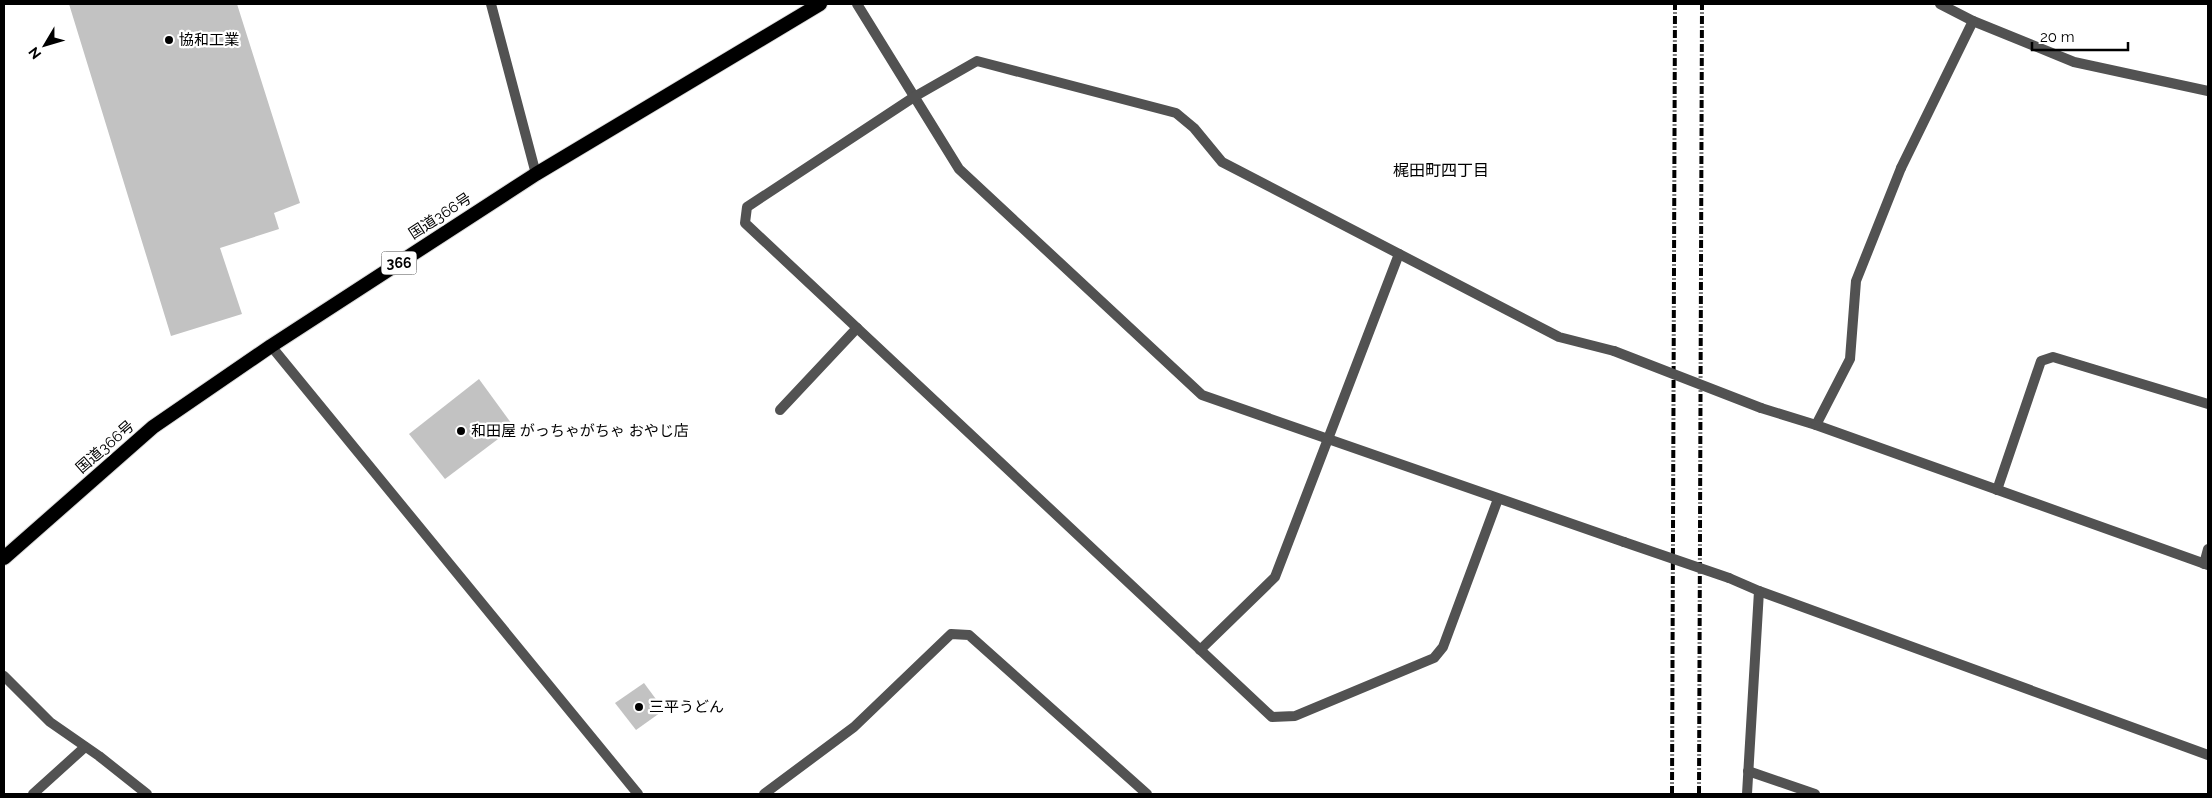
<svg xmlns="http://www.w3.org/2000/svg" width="2212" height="798" font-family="Raleway,'Noto Sans JP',sans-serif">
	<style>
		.building { fill: #c2c2c2 }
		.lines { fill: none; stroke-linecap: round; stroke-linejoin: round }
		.trunk-casing { stroke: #dbdbdb; stroke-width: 16 }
		.service { stroke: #525252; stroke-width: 10 }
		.minor { stroke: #525252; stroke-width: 10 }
		.tertiary { stroke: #525252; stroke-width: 10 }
		.trunk { stroke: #000; stroke-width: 14 }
		.rail { stroke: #000; stroke-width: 4; stroke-dasharray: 8 2.5 1 2.5; stroke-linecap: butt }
		.service-bridge { stroke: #525252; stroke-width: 10 }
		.minor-bridge { stroke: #525252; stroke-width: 10 }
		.poi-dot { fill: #000; stroke: #fff; stroke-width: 2 }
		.labels { text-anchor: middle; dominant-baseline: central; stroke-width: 4.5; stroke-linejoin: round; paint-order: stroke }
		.shield { fill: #fff; stroke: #4c4c4c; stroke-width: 1 }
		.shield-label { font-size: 14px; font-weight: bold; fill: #000 }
		.poi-label { font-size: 15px; fill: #000; stroke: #fff; text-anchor: start }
		.street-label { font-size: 15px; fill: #000; stroke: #fff }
		.neighbourhood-label { font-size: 16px; fill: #000; stroke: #fff }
	</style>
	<rect width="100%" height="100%" fill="#fff"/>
	<g class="building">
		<path d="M69,4H237L300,203L274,213L279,229L220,248L242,314L171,336Z"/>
		<path d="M479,379L514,427L445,479L409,434Z"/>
		<path d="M644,683L664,710L636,730L615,703Z"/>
	</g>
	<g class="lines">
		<defs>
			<path id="trunk" d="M4,558L153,427L271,346L536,174L820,4"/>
		</defs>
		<use href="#trunk" class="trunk-casing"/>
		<g class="service">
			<path d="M1761,408L1816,425L1850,359L1856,281L1901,168"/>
			<path d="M4,676L50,722L99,756L147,794"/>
			<path d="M33,794L85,747"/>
			<path d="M764,794L854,727L951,634L969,635L1147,794"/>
		</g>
		<g class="minor">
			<path d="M857,4L959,169L1202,395L1624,542"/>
			<path d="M1940,4L1973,21L2074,62L2208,91"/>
			<path d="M1901,168L1973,21"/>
			<path d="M271,346L638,794"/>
			<path d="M780,410L857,328"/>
			<path d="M1816,425L2208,565"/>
			<path d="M1997,490L2041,361L2053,357L2208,404"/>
			<path d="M1498,499L1443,647L1434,658L1295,716L1272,717L745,223L747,207L914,97L977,61L1176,113L1194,128L1222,162L1559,337L1614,351"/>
			<path d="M2204,564L2208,549"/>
			<path d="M1729,578L1759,591L2208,755"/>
			<path d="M1200,650L1275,577L1399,254"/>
			<path d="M1748,771L1815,794"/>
			<path d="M1747,794L1759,591"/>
		</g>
		<path class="tertiary" d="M491,4L536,174"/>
		<use href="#trunk" class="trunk"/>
		<g class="rail">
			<path d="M1672,794L1675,4"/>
			<path d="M1699,794L1702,4"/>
		</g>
		<path class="service-bridge" d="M1614,351L1761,408"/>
		<path class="minor-bridge" d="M1624,542L1729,578"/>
	</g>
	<g class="poi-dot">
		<circle cx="169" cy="40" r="5"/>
		<circle cx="461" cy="431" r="5"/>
		<circle cx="639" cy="707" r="5"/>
	</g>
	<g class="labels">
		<rect class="shield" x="381.5" y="251.5" width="35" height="23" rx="4"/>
		<g class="shield-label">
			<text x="399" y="263">366</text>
		</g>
		<g class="poi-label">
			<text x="179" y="40">協和工業</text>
			<text x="471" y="431">和田屋 がっちゃがちゃ おやじ店</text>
			<text x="649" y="707">三平うどん</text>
		</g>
		<g class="street-label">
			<text transform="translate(440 216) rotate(-33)">国道366号</text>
			<text transform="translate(105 447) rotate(-41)">国道366号</text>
		</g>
		<g class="neighbourhood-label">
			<text x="1441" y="170">梶田町四丁目</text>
		</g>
	</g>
	<rect width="2212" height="798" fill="none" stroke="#000000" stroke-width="10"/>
	<g transform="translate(45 45) rotate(232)" stroke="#ffffff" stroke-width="4" paint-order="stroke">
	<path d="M0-4L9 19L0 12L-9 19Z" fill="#000000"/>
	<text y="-8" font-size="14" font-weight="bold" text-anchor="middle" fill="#000000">N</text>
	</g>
	<path d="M2032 42v8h96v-8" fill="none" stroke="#000000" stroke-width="2.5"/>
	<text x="2040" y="42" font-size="15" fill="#000000" stroke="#ffffff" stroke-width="4" paint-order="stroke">20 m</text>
</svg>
